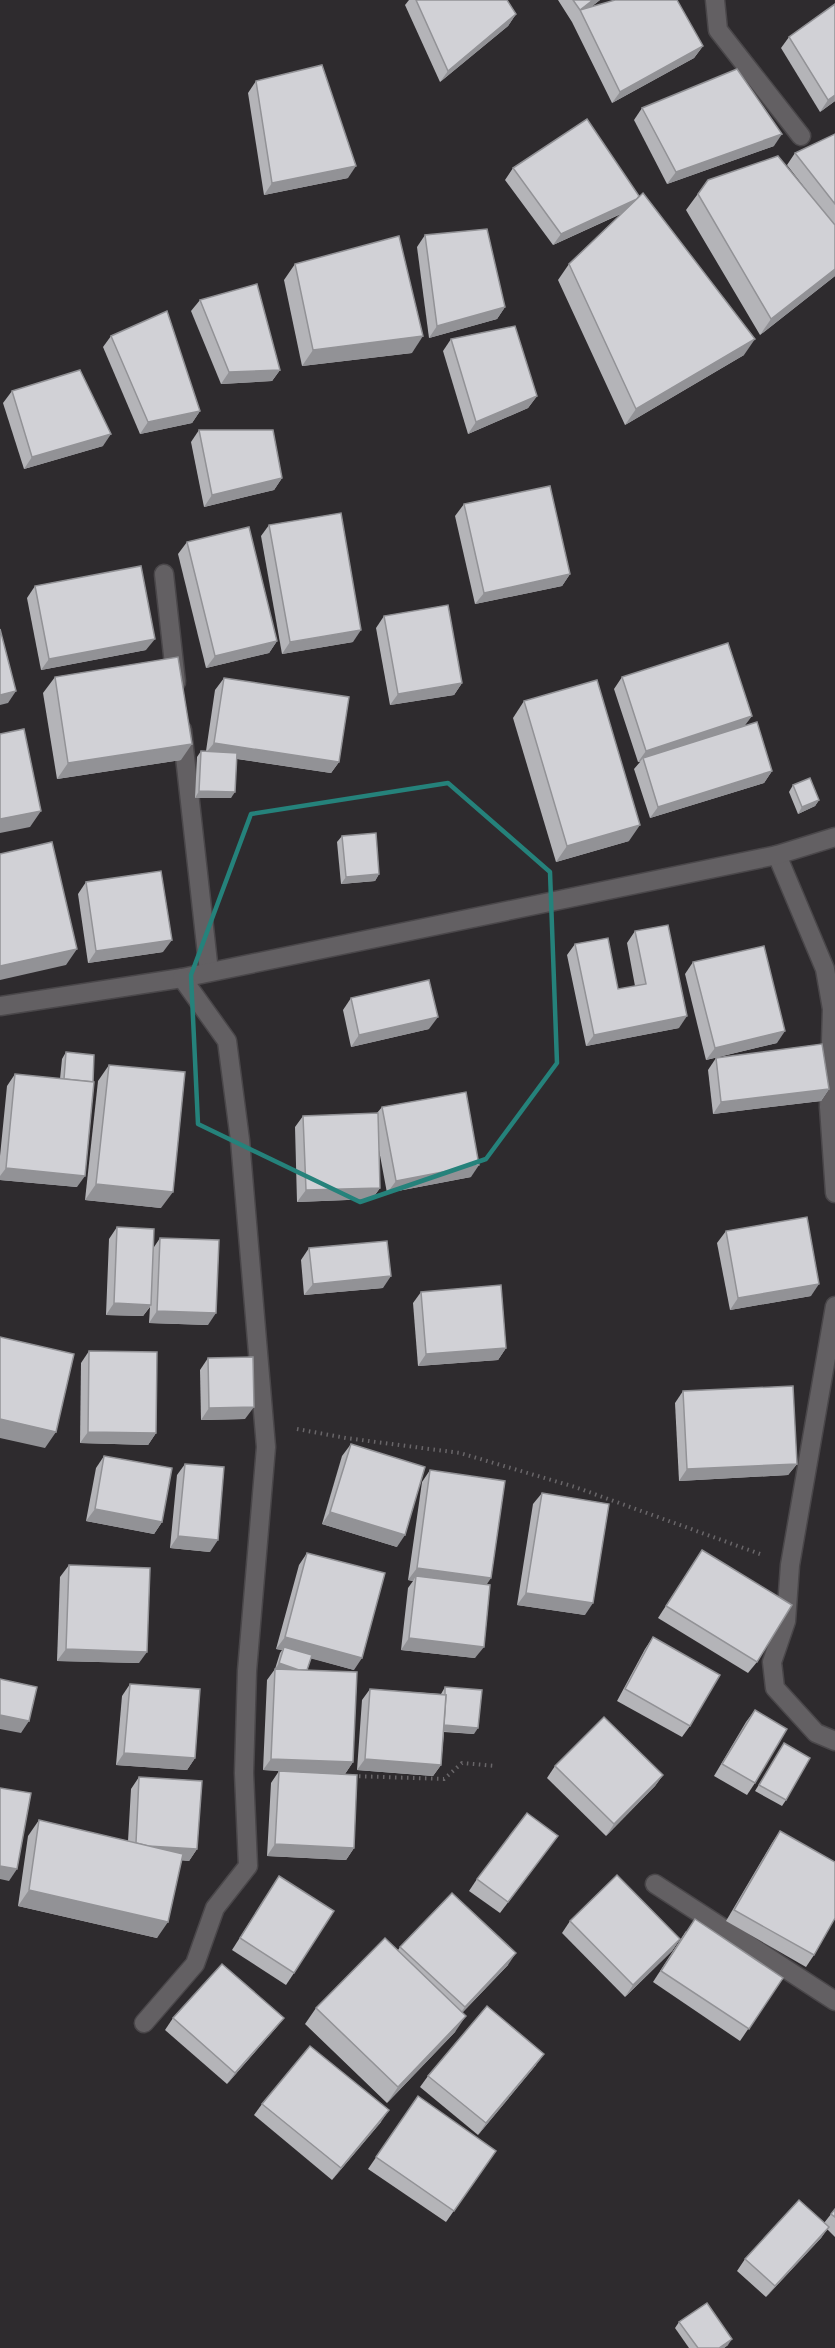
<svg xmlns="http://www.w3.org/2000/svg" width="835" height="2348" font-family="Poppins,sans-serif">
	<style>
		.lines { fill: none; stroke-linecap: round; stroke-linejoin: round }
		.street-casing { stroke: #4a474a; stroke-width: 21 }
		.path { stroke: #696669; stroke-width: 4; stroke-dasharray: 1.5 4.5; stroke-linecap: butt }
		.street { stroke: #636063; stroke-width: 18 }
		.wall { fill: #b4b4b8 }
		.shaded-wall { fill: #929296 }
		.building { fill: #d1d1d6; stroke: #929296; stroke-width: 1.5 }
		.marked { fill: none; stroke: #25827b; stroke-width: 4.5; stroke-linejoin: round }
	</style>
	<rect width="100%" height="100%" fill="#2e2b2e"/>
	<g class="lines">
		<defs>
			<g id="street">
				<path d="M715,0L718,30L801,136"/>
				<path d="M164,574L176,682"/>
				<path d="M182,730L209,972"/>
				<path d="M777,855L825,969L832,1009L829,1107L835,1193"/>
				<path d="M0,1006L182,978L777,855L835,837"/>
				<path d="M835,1306L790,1565L786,1621L772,1662L775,1688L816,1733L835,1741"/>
				<path d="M655,1884L835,2001"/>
				<path d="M144,2023L195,1964L215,1908L248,1866L244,1773L247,1671L266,1447L240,1140L227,1041L182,978"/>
			</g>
		</defs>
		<use href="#street" class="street-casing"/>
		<g class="path">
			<path d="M297,1429L346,1438L460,1453L575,1487L760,1554"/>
			<path d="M353,1776L444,1779L462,1763L496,1766"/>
		</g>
		<use href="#street" class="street"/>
	</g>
	<g class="wall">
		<path d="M409,0H507L516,14L508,26L440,82L405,5Z"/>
		<path d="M558,0H600L591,7L703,46L694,58L612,103L572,22Z"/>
		<path d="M835,4V101L820,112L781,48L789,37Z"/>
		<path d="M256,81L348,178L264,195L248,93Z"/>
		<path d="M642,108L774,146L667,184L634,120Z"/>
		<path d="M587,119L744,355L625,425L558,280L569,264L621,214L553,245L505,180L513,168Z"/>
		<path d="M835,134V276L760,335L686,210L708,180L815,201L787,165L795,153Z"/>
		<path d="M425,235L505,307L497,319L429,338L417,247Z"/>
		<path d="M295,264L412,353L302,366L284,280Z"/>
		<path d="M200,300L280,370L272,381L221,384L191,311Z"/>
		<path d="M111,336L200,411L192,423L140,434L103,347Z"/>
		<path d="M451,339L537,396L528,408L468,434L443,351Z"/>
		<path d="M12,391L103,446L24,469L3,403Z"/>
		<path d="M199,430L282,478L274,490L204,507L191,442Z"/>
		<path d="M464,504L570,574L562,586L475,604L455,516Z"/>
		<path d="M269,525L353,642L282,654L261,536Z"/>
		<path d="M187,542L277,641L269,653L206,668L178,554Z"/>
		<path d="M35,586L146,650L41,670L27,598Z"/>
		<path d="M384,616L462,683L454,695L390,705L376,628Z"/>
		<path d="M55,677L181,760L57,779L43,693Z"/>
		<path d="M622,677L745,726L772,771L764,783L650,818L634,769L640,762H638L614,689Z"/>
		<path d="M224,678L339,762L331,773L237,759L231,798H195L197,757L201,751H206L215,690Z"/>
		<path d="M524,701L629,841L556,862L513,718Z"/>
		<path d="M793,785L819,800L815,806L798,814L789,792Z"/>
		<path d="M342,836L379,874L375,881L341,884L337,842Z"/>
		<path d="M86,882L163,952L88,963L78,894Z"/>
		<path d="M635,931L679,1028L586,1046L567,955L575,944L618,989L635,986L627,943Z"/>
		<path d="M693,962L777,1043L706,1060L685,974Z"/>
		<path d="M351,998L429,1029L351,1047L343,1010Z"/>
		<path d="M66,1052L77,1187L0,1180V1156L7,1086L15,1074L60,1079L62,1059Z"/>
		<path d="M716,1058L829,1089L821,1101L713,1114L708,1070Z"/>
		<path d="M109,1065L161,1208L85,1200L98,1081Z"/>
		<path d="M382,1107L471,1177L387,1193L379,1150L380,1188L372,1199L297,1202L295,1127L303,1116L377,1113Z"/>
		<path d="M117,1227L154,1247L160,1238L208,1325L149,1323L150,1307L143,1316L106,1315L109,1239Z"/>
		<path d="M726,1231L811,1296L730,1310L717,1243Z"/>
		<path d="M309,1248L383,1288L304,1295L301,1260Z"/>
		<path d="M421,1292L506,1348L498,1360L418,1366L413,1303Z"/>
		<path d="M89,1351L156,1433L148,1445L80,1443L81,1363Z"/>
		<path d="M208,1358L245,1419L201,1420L200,1370Z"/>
		<path d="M683,1391L797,1464L788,1475L679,1481L675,1403Z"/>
		<path d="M351,1444L397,1547L322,1524L342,1456Z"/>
		<path d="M104,1456L162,1522L154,1534L86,1521L96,1468Z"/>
		<path d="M185,1464L210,1552L170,1548L177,1475Z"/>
		<path d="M430,1470L487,1585L475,1658L401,1650L408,1588L413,1581L408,1580L422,1482Z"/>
		<path d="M542,1493L585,1615L517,1605L533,1504Z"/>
		<path d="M702,1550L757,1662L748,1673L658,1618Z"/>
		<path d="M307,1553L354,1670L311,1658L307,1670L353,1762L345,1774L279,1771L354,1848L346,1860L267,1856L271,1783L279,1771L263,1770L267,1680L275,1669L280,1653L282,1650L276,1649L299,1565Z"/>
		<path d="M69,1565L139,1663L57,1661L60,1577Z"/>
		<path d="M653,1637L690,1726L682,1737L617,1701L645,1649Z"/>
		<path d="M130,1684L195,1758L187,1770L116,1765L122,1696Z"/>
		<path d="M445,1687L474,1734L444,1732L441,1765L433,1776L357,1770L362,1700L370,1689L441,1694Z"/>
		<path d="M755,1710V1783L747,1795L714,1776L746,1722Z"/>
		<path d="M784,1743L786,1800L782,1806L755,1791Z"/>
		<path d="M555,1766L663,1775L655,1786L606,1836L547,1778Z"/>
		<path d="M139,1777L197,1849L189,1861L182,1860L157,1938L18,1906L28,1836L39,1820L128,1841L131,1789Z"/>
		<path d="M780,1831L814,1955L806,1967L726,1921L772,1843Z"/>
		<path d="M558,1836L500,1913L469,1891L477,1879Z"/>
		<path d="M279,1876L294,1973L286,1985L232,1950Z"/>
		<path d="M570,1921L680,1939L672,1951L625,1997L562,1933Z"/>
		<path d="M686,1931L783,1978L740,2041L653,1982Z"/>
		<path d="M400,1947L508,1965L463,2012L455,2032L387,2103L305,2024L316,2008L398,1950Z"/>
		<path d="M173,2018H284L275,2029L227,2084L165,2030Z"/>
		<path d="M536,2065L478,2135L420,2087L428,2076Z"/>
		<path d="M418,2096L496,2151L446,2222L368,2169Z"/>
		<path d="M262,2104L381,2122L332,2180L254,2115Z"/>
		<path d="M835,2209V2237L827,2229L821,2238L766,2297L737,2271L745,2259L824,2223Z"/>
		<path d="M679,2322L728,2345L724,2348H689L675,2328Z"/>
	</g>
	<g class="shaded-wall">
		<path d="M593,0H600L582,14L580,10Z"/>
		<path d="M516,14L508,26L440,82L448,71Z"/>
		<path d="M703,46L694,58L612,103L620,92Z"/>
		<path d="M835,95V101L820,112L828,100Z"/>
		<path d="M782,134L774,146L667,184L676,172Z"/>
		<path d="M356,166L348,178L264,195L272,183Z"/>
		<path d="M640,197L631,209L553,245L561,234Z"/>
		<path d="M835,269V276L760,335L771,319Z"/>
		<path d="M505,307L497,319L429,338L437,326Z"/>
		<path d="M423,336L412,353L302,366L313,350Z"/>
		<path d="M755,339L744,355L625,425L636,409Z"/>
		<path d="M280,370L272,381L221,384L229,372Z"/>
		<path d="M537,396L528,408L468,434L476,422Z"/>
		<path d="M200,411L192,423L140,434L148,422Z"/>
		<path d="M111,434L103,446L24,469L32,457Z"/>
		<path d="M282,478L274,490L204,507L212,495Z"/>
		<path d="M570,574L562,586L475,604L484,593Z"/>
		<path d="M361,630L353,642L282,654L290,642Z"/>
		<path d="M155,639L146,650L41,670L49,659Z"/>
		<path d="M277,641L269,653L206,668L215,656Z"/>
		<path d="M462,683L454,695L390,705L398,694Z"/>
		<path d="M16,691L8,703L0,705V695Z"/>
		<path d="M752,716L743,728L643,758L640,762H638L646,751Z"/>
		<path d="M214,743L339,762L331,773L205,754Z"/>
		<path d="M192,744L181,760L57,779L68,763Z"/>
		<path d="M772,771L764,783L650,818L658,807Z"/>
		<path d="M199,791L235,792L231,798H195Z"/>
		<path d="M819,800L815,806L798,814L802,807Z"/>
		<path d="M41,811L30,827L0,833V819Z"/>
		<path d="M640,825L629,841L556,862L567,846Z"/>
		<path d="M379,874L375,881L341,884L346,877Z"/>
		<path d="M172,940L163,952L88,963L96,951Z"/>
		<path d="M77,949L66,965L0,980V966Z"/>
		<path d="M687,1016L679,1028L586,1046L594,1035Z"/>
		<path d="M438,1017L429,1029L351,1047L359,1035Z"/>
		<path d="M785,1031L777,1043L706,1060L715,1048Z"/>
		<path d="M829,1089L821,1101L713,1114L721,1102Z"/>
		<path d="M479,1165L471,1177L387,1193L396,1181Z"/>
		<path d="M6,1168L85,1176L77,1187L0,1180V1176Z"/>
		<path d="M96,1184L173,1192L161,1208L85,1200Z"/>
		<path d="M380,1188L372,1199L297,1202L306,1190Z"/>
		<path d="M391,1276L383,1288L304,1295L313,1284Z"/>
		<path d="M819,1284L811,1296L730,1310L738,1298Z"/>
		<path d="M114,1303L151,1305L143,1316L106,1315Z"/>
		<path d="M157,1311L216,1313L208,1325L149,1323Z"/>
		<path d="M506,1348L498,1360L418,1366L426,1354Z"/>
		<path d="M254,1407L245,1419L201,1420L209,1408Z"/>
		<path d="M0,1419L56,1432L45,1448L0,1438Z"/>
		<path d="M88,1432L156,1433L148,1445L80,1443Z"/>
		<path d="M797,1464L788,1475L679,1481L687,1469Z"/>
		<path d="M95,1509L162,1522L154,1534L86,1521Z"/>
		<path d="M330,1512L405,1535L397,1547L322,1524Z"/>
		<path d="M178,1536L218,1540L210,1552L170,1548Z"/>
		<path d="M417,1568L491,1578L483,1590L416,1576L413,1581L408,1580Z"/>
		<path d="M526,1593L593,1603L585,1615L517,1605Z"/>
		<path d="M285,1637L362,1658L354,1670L283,1651L284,1647L282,1650L276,1649Z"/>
		<path d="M409,1638L484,1647L475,1658L401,1650Z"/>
		<path d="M66,1649L147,1652L139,1663L57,1661Z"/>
		<path d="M279,1663L307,1672L302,1678L275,1669Z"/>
		<path d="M0,1715L29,1721L21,1733L0,1729Z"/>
		<path d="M442,1725L478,1728L474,1734L438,1731Z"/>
		<path d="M124,1753L195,1758L187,1770L116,1765Z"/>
		<path d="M271,1759L353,1762L345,1774L263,1770Z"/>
		<path d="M365,1759L441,1765L433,1776L357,1770Z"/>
		<path d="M663,1775L655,1786L606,1836L614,1824Z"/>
		<path d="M275,1844L354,1848L346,1860L267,1856Z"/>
		<path d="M135,1845L197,1849L189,1861L127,1857Z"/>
		<path d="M0,1866L17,1869L9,1881L0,1879Z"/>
		<path d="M29,1890L168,1922L157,1938L18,1906Z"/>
		<path d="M680,1939L672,1951L625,1997L633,1985Z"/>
		<path d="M516,1953L508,1965L456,2019L465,2007Z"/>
		<path d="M466,2016L455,2032L387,2103L398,2087Z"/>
		<path d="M284,2018L275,2029L227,2084L235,2073Z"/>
		<path d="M544,2054L536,2065L478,2135L486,2123Z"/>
		<path d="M389,2110L381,2122L332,2180L341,2168Z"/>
		<path d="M829,2227L821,2238L766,2297L775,2286Z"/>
		<path d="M732,2339L728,2345L724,2348H719Z"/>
	</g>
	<g class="building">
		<path d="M416,0H507L516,14L448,71Z"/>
		<path d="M573,0H593L580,10L615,0H677L703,46L620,92L580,10Z"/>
		<path d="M835,4V95L828,100L789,37Z"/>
		<path d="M322,65L356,166L272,183L256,81Z"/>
		<path d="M737,69L782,134L676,172L642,108Z"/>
		<path d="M587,119L639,196L637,199L561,234L513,168Z"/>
		<path d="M835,134V204L795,153Z"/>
		<path d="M778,156L835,225V269L771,319L698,194L708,180Z"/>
		<path d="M643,193L755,339L636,409L569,264Z"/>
		<path d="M487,229L505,307L437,326L425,235Z"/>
		<path d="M399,236L423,336L313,350L295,264Z"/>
		<path d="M257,284L280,370L229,372L200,300Z"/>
		<path d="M167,311L200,411L148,422L111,336Z"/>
		<path d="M515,326L537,396L476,422L451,339Z"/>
		<path d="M80,370L111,434L32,457L12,391Z"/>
		<path d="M199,430H273L282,478L212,495Z"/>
		<path d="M550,486L570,574L484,593L464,504Z"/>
		<path d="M341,513L361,630L290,642L269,525Z"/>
		<path d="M249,527L277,641L215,656L187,542Z"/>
		<path d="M141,566L155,639L49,659L35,586Z"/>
		<path d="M448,605L462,683L398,694L384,616Z"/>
		<path d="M0,629L16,691L0,695Z"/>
		<path d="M728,643L752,716L646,751L622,677Z"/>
		<path d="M178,657L192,744L68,763L55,677Z"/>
		<path d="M224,678L349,697L339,762L214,743Z"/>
		<path d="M597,680L640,825L567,846L524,701Z"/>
		<path d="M757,722L772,771L658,807L643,758Z"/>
		<path d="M24,729L41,811L0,819V734Z"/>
		<path d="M201,751L237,753L235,792L199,791Z"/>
		<path d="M810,778L819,800L802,807L793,785Z"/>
		<path d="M376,833L379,874L346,877L342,836Z"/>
		<path d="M52,842L77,949L0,966V854Z"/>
		<path d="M161,871L172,940L96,951L86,882Z"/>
		<path d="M668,925L687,1016L594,1035L575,944L608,938L618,989L646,984L635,931Z"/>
		<path d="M764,946L785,1031L715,1048L693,962Z"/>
		<path d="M429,980L438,1017L359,1035L351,998Z"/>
		<path d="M822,1044L829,1089L721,1102L716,1058Z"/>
		<path d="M66,1052L94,1055L93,1082L64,1079Z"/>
		<path d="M109,1065L185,1072L173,1192L96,1184Z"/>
		<path d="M15,1074L94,1082L85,1176L6,1168Z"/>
		<path d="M466,1092L479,1165L396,1181L382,1107Z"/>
		<path d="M378,1113L380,1188L306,1190L303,1116Z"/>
		<path d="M807,1217L819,1284L738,1298L726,1231Z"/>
		<path d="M117,1227L154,1229L151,1305L114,1303Z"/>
		<path d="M160,1238L219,1240L216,1313L157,1311Z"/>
		<path d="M387,1241L391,1276L313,1284L309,1248Z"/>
		<path d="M501,1285L506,1348L426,1354L421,1292Z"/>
		<path d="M0,1337L74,1354L56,1432L0,1419Z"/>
		<path d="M89,1351L157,1352L156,1433L88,1432Z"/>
		<path d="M253,1357L254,1407L209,1408L208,1358Z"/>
		<path d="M793,1386L797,1464L687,1469L683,1391Z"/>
		<path d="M351,1444L425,1467L405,1535L330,1512Z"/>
		<path d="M104,1456L172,1468L162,1522L95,1509Z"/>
		<path d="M185,1464L224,1467L218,1540L178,1536Z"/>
		<path d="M430,1470L505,1481L491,1578L417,1568Z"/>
		<path d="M542,1493L609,1504L593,1603L526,1593Z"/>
		<path d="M702,1550L792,1605L757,1662L666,1606Z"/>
		<path d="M307,1553L385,1573L362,1658L285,1637Z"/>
		<path d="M69,1565L150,1568L147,1652L66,1649Z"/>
		<path d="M416,1576L490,1585L484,1647L409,1638Z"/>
		<path d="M653,1637L720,1675L690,1726L625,1689Z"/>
		<path d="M284,1647L312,1655L307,1670H299L279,1663Z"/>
		<path d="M275,1669L357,1672L353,1762L271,1759Z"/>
		<path d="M0,1679L37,1687L29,1721L0,1715Z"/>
		<path d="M130,1684L200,1689L195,1758L124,1753Z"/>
		<path d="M445,1687L482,1690L478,1728L444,1725L446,1695H445Z"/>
		<path d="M370,1689L446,1695L441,1765L365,1759Z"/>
		<path d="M755,1710L787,1729L755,1783L722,1764Z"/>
		<path d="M604,1717L663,1775L614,1824L555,1766Z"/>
		<path d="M784,1743L810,1758L786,1800L759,1785Z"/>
		<path d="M279,1771L357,1775L354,1848L275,1844Z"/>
		<path d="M139,1777L202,1781L197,1849L148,1846L136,1843Z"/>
		<path d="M0,1788L31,1793L17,1869L0,1866Z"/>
		<path d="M527,1813L558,1836L508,1902L477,1879Z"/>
		<path d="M39,1820L183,1854L168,1922L29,1890Z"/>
		<path d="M780,1831L835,1862V1918L814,1955L734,1910Z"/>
		<path d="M617,1875L680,1939L633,1985L570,1921Z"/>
		<path d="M279,1876L334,1911L294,1973L240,1938Z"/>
		<path d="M452,1893L516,1953L465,2007L400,1947Z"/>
		<path d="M695,1919L783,1978L749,2029L661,1971Z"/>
		<path d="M385,1938L466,2016L398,2087L316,2008Z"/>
		<path d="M222,1964L284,2018L235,2073L173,2018Z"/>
		<path d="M487,2006L544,2054L486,2123L428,2076Z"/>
		<path d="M310,2046L389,2110L341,2168L262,2104Z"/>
		<path d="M418,2096L496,2151L454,2211L376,2157Z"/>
		<path d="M799,2200L829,2227L775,2286L745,2259Z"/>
		<path d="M835,2209V2217L831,2214Z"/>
		<path d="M707,2303L732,2339L719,2348H698L679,2322Z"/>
	</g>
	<path class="marked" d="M448,783L550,872L557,1063L486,1159L360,1202L198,1124L191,975L251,814Z"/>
</svg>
